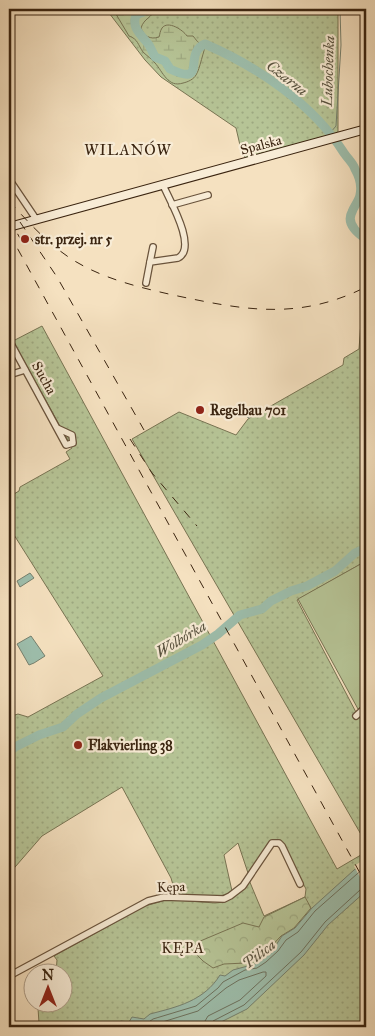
<svg xmlns="http://www.w3.org/2000/svg" width="375" height="1036" font-family="'IM FELL Great Primer',serif">
	<style>
		.grass { fill: url(#grass-dots); stroke: #787453 }
		.forest { fill: url(#forest-crowns); stroke: #787453 }
		.wetland { fill: url(#wetland-marsh); stroke: #787453 }
		.garden { fill: #b6c496; stroke: #787453 }
		.water { fill: #9dbeac; stroke: #75806e }
		.pier { fill: #f5e1c0 }
		.lines { fill: none; stroke-linecap: round; stroke-linejoin: round }
		.shore { stroke: #6c715e; stroke-width: 1 }
		.stream { stroke: #75806e; stroke-width: 1 }
		.river { stroke: #9dbeac; stroke-width: 9 }
		.street-casing { stroke: #69533c; stroke-width: 8 }
		.secondary-casing { stroke: #3a2410; stroke-width: 10 }
		.street { stroke: #f8ecd6; stroke-width: 5.5 }
		.secondary { stroke: #f8ecd6; stroke-width: 8 }
		.rail { stroke: #3a2410; stroke-width: 1; stroke-dasharray: 9 9; stroke-linecap: butt }
		.poi-dot { fill: #8f2418; stroke: #f8ecd6; stroke-width: 2 }
		.labels { text-anchor: middle; dominant-baseline: central; stroke-width: 4.5; stroke-linejoin: round; paint-order: stroke }
		.street-label { font-size: 14px; fill: #3a2410; stroke: #f8ecd6 }
		.poi-label { font-size: 14px; font-weight: bold; fill: #3a2410; stroke: #f8ecd6; text-anchor: start }
		.water-label { font-size: 15px; font-style: italic; fill: #58523f; stroke: #f8ecd6 }
		.neighbourhood-label { font-size: 15px; letter-spacing: 1px; fill: #3a2410; stroke: #f8ecd6 }
	</style>
	<defs>
		<pattern id="grass-dots" width="8" height="8" patternUnits="userSpaceOnUse" patternTransform="scale(1.25)"><rect width="8" height="8" fill="#b6c496"/><path d="M2 2h.1M6 6h.1" fill="none" stroke="#9da880" stroke-width="1.8" stroke-linecap="round"/></pattern>
		<pattern id="forest-crowns" width="20" height="18" patternUnits="userSpaceOnUse" patternTransform="scale(1.25)"><rect width="20" height="18" fill="#b6c496"/><path d="M2 6a3 3 0 1 1 6 0M12 15a3 3 0 1 1 6 0" fill="none" stroke="#9da880"/></pattern>
		<pattern id="wetland-marsh" width="20" height="14" patternUnits="userSpaceOnUse" patternTransform="scale(1.25)"><rect width="20" height="14" fill="#b6c496"/><path d="M1 5h8M5 5V1M11 12h8M15 12V8" fill="none" stroke="#9da880"/></pattern>
	</defs>
	<rect width="100%" height="100%" fill="#f5e1c0"/>
	<filter id="stains"><feTurbulence type="fractalNoise" baseFrequency=".004" numOctaves="4"/><feColorMatrix values="0 0 0 0 .2 0 0 0 0 .09 0 0 0 0 .02 0 0 0 .5 -.17"/></filter>
	<radialGradient id="worn" r=".72"><stop offset=".6" stop-color="#630" stop-opacity="0"/><stop offset="1" stop-color="#630" stop-opacity=".3"/></radialGradient>
	<g class="grass">
		<path d="M106,9H338V133L246,158L242,154L236,128L161,77L145,60Z"/>
		<path d="M366,292V561L297,600L358,716L366,711V843L132,439L179,412L236,435L248,419L343,365L344,358L359,349L363,294Z"/>
		<path d="M42,326L337,869L366,852V1027H16V1024L39,1023L38,1008L55,1007L56,1004H62V974L56,973L57,960L54,956L145,906L166,900H176L215,903L225,902L238,894L249,880L264,916L305,897L306,889L281,842L275,840L270,842L248,873L238,843L224,855L232,891C215,901 196,897 176,895L171,878L122,787L42,836L9,874V717L18,714L28,717L103,676L9,527V497L19,491L20,487L70,459L66,452L72,448L13,341Z"/>
	</g>
	<path class="forest" d="M305,897L311,908L294,928L281,936L261,957L246,963L224,964L213,968L203,961L191,949L198,942L243,923L259,927L264,917Z"/>
	<path class="wetland" d="M113,9H155C152,18 144,18 141,28C144,36 150,40 159,37C160,34 160,31 162,28C168,20 183,30 187,36H193C199,43 197,44 207,42C203,51 200,69 196,75C194,79 188,82 183,83C168,88 163,72 155,63C152,59 147,56 143,52C138,45 138,39 129,36Z"/>
	<path class="garden" d="M366,561V702L358,709L298,599Z"/>
	<g class="water">
		<path d="M255,406L259,412L248,418L246,411Z"/>
		<path d="M30,573L34,578L20,587L17,581Z"/>
		<path d="M31,636L45,656L34,663L29,665L17,644Z"/>
		<path d="M366,861V891L328,925L304,955L247,1009L211,1027H109L121,1021L129,1022L132,1017L144,1019L150,1014C177,1007 204,1001 220,975L225,976L233,970L255,964L263,958L274,948L282,936L295,928L312,908L354,870Z"/>
	</g>
	<path class="pier" d="M362,861L366,868V888L354,866Z"/>
	<g class="lines">
		<g class="shore">
			<path d="M119,1027L130,1026L135,1022L146,1024L153,1019L196,1006L218,988L223,982L245,970L257,968L266,962L278,951L286,940L298,932L315,911L357,874L366,867"/>
			<path d="M152,1027L156,1024L198,1011L226,988L239,980L263,972H266V976L240,1000L208,1016L205,1021L204,1027"/>
			<path d="M210,1027L213,1021L244,1005L257,993L301,952L325,922L360,890L366,888"/>
		</g>
		<path class="stream" d="M330,133L336,126L341,45L340,9"/>
		<g class="river">
			<path d="M146,9L143,12L136,15C131,29 142,35 149,45C151,49 153,53 155,57L165,61L170,69C209,87 182,54 205,44C258,67 313,104 344,153C348,159 353,163 355,169C359,176 362,186 360,195C359,201 354,206 352,212C346,223 357,233 366,239"/>
			<path d="M9,752L15,747L39,735L63,727L77,714L101,698L202,645L218,634L240,615L262,609L271,601L291,591L307,586L335,571L355,553L366,548"/>
		</g>
		<defs>
			<g id="street">
				<path d="M9,179L36,219"/>
				<path d="M172,205L208,195"/>
				<path d="M150,262L153,247"/>
				<path d="M146,283L150,262L178,258C198,248 169,199 163,185"/>
				<path d="M9,340L66,445L73,443L72,435L57,428"/>
				<path d="M9,375L25,370"/>
				<path d="M356,716L366,707"/>
				<path d="M9,976L148,901L164,897L224,899L230,896L243,886L272,843H279L282,846L300,884"/>
			</g>
			<path id="secondary" d="M9,227L366,129"/>
		</defs>
		<use href="#street" class="street-casing"/>
		<use href="#secondary" class="secondary-casing"/>
		<use href="#street" class="street"/>
		<use href="#secondary" class="secondary"/>
		<g class="rail">
			<path d="M9,189L14,199"/>
			<path d="M9,201C29,223 48,244 73,260C104,279 138,287 173,295C244,310 298,321 366,287"/>
			<path d="M9,218L22,242"/>
			<path d="M20,222L57,277L144,430"/>
			<path d="M9,233L366,884"/>
			<path d="M130,439L152,473L197,526"/>
		</g>
	</g>
	<g class="poi-dot">
		<circle cx="25" cy="239" r="5"/>
		<circle cx="200" cy="410" r="5"/>
		<circle cx="78" cy="745" r="5"/>
	</g>
	<g class="labels">
		<g class="street-label">
			<text transform="translate(261 145) rotate(-15)">Spalska</text>
			<text transform="translate(44 378) rotate(61)">Sucha</text>
			<text transform="translate(171 887) rotate(-2)">Kępa</text>
		</g>
		<g class="poi-label">
			<text x="35" y="239">str. przej. nr 5</text>
			<text x="210" y="410">Regelbau 701</text>
			<text x="88" y="745">Flakvierling 38</text>
		</g>
		<g class="water-label">
			<text transform="translate(328 71) rotate(-88)">Lubochenka</text>
			<text transform="translate(287 78) rotate(38)">Czarna</text>
			<text transform="translate(181 639) rotate(-31)">Wolbórka</text>
			<text transform="translate(259 954) rotate(-38)">Pilica</text>
		</g>
		<g class="neighbourhood-label">
			<text x="128" y="150">WILANÓW</text>
			<text x="183" y="948">KĘPA</text>
		</g>
	</g>
	<rect width="375" height="1036" fill="none" stroke="#f5e1c0" stroke-width="30"/>
	<rect x="10" y="10" width="355" height="1016" fill="none" stroke="#3a2410" stroke-width="2.5"/>
	<rect x="15" y="15" width="345" height="1006" fill="none" stroke="#3a2410"/>
	<g transform="translate(48 988)"><circle r="24" fill="#f8ecd6" stroke="#ac9c87"/>
	<path d="M0-4L9 19L0 12L-9 19Z" fill="#8f2418"/>
	<text y="-8" font-size="14" font-weight="bold" text-anchor="middle" fill="#3a2410">N</text>
	</g>
	<rect width="100%" height="100%" filter="url(#stains)"/>
	<rect width="100%" height="100%" fill="url(#worn)"/>
</svg>
